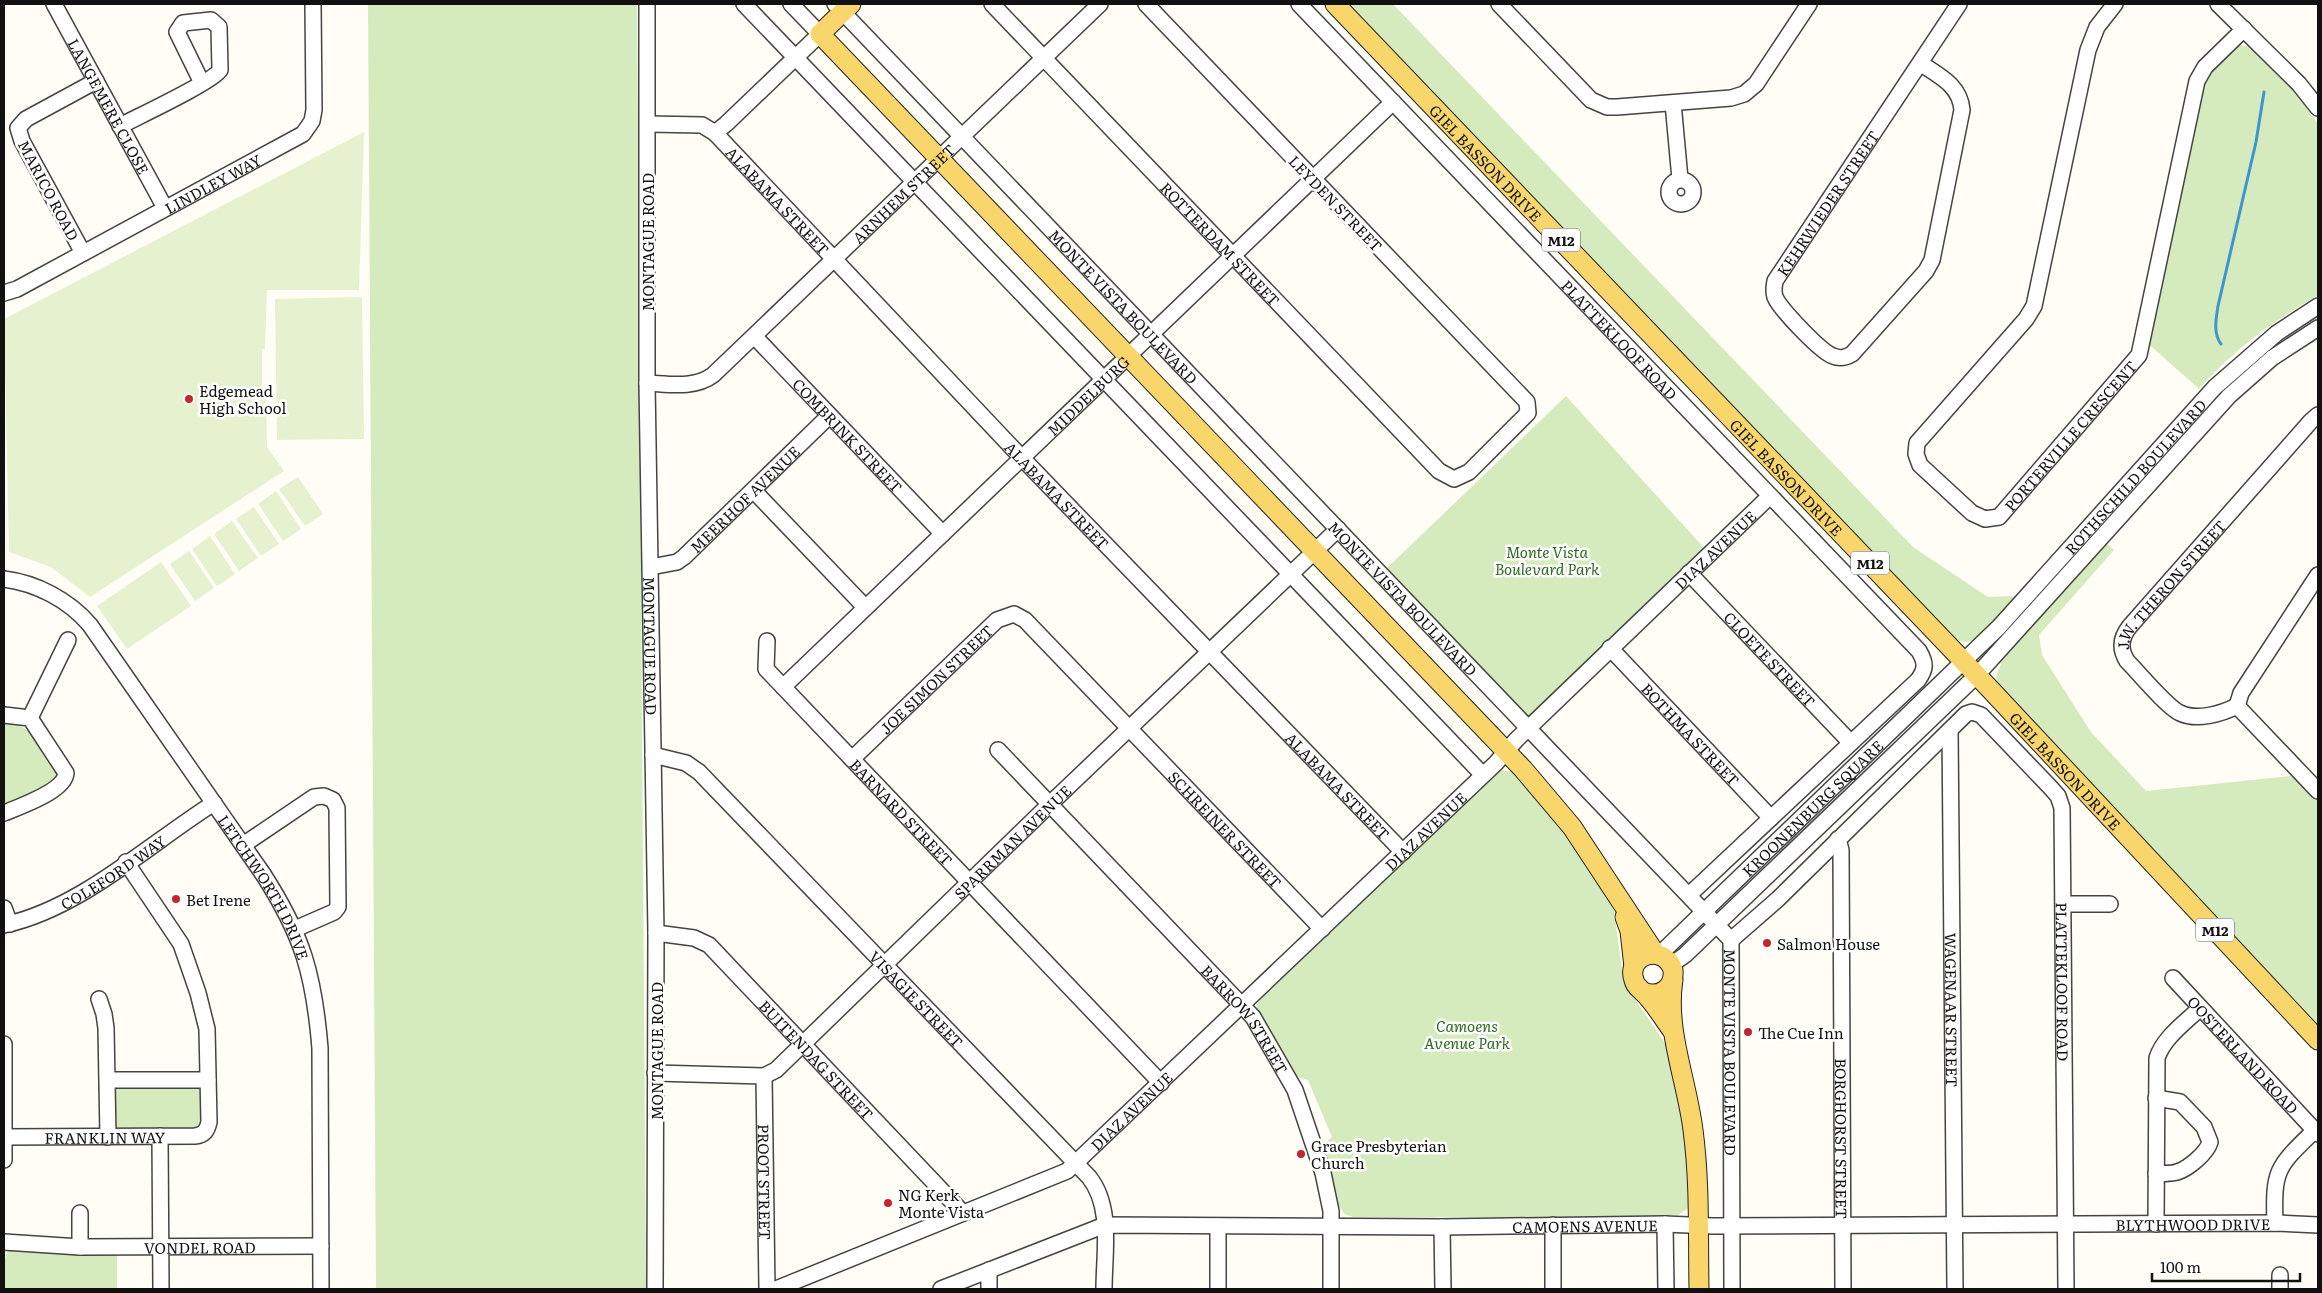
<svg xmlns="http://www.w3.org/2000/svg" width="2322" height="1293" font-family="Literata,serif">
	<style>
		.green { fill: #d5ebbd }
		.pitch { fill: #e6f2cf }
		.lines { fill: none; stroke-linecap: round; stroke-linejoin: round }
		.stream { stroke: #3f96cf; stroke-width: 3 }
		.minor-casing { stroke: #444; stroke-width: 18 }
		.major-casing { stroke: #222; stroke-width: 21 }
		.minor { stroke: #fff; stroke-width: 15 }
		.major { stroke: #f9d66b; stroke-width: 19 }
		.poi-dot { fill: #c4262e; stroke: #fff; stroke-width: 2 }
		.labels { text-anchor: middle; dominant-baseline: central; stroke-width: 5; stroke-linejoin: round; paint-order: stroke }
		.shield { fill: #fff; stroke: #585858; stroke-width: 1 }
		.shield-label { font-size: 14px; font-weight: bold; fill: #111 }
		.street-label { font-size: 15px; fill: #111; stroke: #fff }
		.poi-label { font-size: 15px; fill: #111; stroke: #fff; text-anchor: start }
		.park-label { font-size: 15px; font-style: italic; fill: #2f6b1f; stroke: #fff }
	</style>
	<rect width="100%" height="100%" fill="#fffdf5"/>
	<g class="green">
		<path d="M368,4H637L646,1289H376Z"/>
		<path d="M1344,4H1393L1913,547L1988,597L2012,596L2017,601L1976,640L1965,642L1954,639Z"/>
		<path d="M2241,45L2250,47L2294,89L2318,124V295C2274,321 2233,350 2199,389L2152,347L2148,346L2202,84C2210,69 2225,50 2241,45Z"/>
		<path d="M1566,396L1706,550L1531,719L1387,568Z"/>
		<path d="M2106,543L2114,550L2039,635L2042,655L2091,732L2146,791L2290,776L2293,772L2318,798V1027L1997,685L1996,676L2001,664L1999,662Z"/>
		<path d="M4,720C36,727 44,750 60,776L34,795L4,808Z"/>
		<path d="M1502,770L1514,772L1561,827L1577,849L1614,911L1624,983L1667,1046L1679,1094L1687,1154L1690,1207L1678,1215H1661V1218L1353,1217L1344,1214L1340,1207H1338L1322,1145L1332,1137L1308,1080L1294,1076L1257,1010V1004L1261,998L1496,773Z"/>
		<path d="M114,1087H201L203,1124L200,1129H116L114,1127Z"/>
		<path d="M9,1249L117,1252V1289H4C4,1277 2,1260 9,1249Z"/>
	</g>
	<g class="pitch">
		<path d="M364,132L359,290H267L265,349H262V389L266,390L267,447L284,471L90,597L51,567L9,552L4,319Z"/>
		<path d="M362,297L364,439L277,440L275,299Z"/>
		<path d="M298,477L323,514L305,526L279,489Z"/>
		<path d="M276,491L301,529L283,541L258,504Z"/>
		<path d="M254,507L279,544L261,556L236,519Z"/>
		<path d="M232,521L258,558L239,571L214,534Z"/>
		<path d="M210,536L235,574L217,586L192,549Z"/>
		<path d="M189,551L214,588L195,601L170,564Z"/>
		<path d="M161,562L191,606L127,649L97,606Z"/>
	</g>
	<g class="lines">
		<path class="stream" d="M2221,344C2213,333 2216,319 2218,306L2256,142L2264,92"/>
		<defs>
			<g id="minor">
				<path id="s1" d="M54,4L165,208"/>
				<path id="s2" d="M647,4V383L656,933L655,1289"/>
				<path d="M744,4L1483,775"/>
				<path id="s3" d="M835,4L1731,940L1732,1289"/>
				<path id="s4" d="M992,4L1439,471L1454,479L1469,472L1528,413L1527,402L1146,4"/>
				<path id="s5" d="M1299,4L1919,651C1926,663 1926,669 1918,680L1689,895"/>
				<path d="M1499,4L1591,100L1607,107H1617L1731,98L1744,94L1756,84L1809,4"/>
				<path id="s6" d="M2115,4L2097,27L2088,50L2034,306L2026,319L1917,443L1916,454L1920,465L1972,513L1985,519L1999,517L2139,355L2197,81L2205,67L2244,29"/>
				<path d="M2218,4L2299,84L2318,108"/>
				<path id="s7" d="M1920,63C1939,76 1960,85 1962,110L1932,260L1926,271L1852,354C1845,358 1840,359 1833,356C1821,352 1780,309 1775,297C1773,291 1774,287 1775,281L1959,4"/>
				<path d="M1673,103L1680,179"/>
				<path d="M648,124L702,125L715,133L726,124L820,34L791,4"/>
				<path d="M120,126C137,117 214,81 220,70L219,27L211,20L183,23L177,32L202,83"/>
				<path id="s8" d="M715,133L1022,458L1403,852"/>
				<circle cx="1681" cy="192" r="12"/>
				<path d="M83,253L22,141L18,128L26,119L96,81"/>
				<path id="s9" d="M4,293L17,289L303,134L312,121L314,110L313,4"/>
				<path id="s10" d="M755,337L942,533"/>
				<path id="s11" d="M647,383C669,384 694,389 713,375L1100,4"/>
				<path d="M754,491L865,607"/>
				<path id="s12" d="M651,567L677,562L684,557L829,416"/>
				<path id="s13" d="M1689,573L1851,743"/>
				<path id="s14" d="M4,579C36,583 69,600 90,625L263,874C303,936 314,975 320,1048L321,1289"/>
				<path id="s15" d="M767,641L766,669L1161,1083"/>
				<path id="s16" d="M1610,648L1771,818"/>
				<path id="s17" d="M783,687L1393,102"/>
				<path id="s18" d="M2237,706C2221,714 2197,721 2180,713C2167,707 2139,673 2127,661C2119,648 2121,637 2130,626L2311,421L2318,415"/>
				<path d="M2237,706L2241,693L2318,575"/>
				<path d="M2237,706L2318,791"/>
				<path d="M4,715L30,718L66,773C65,791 19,807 4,813"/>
				<path d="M30,718L68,640"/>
				<path id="s19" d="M1950,730L1955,1289"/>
				<path id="s20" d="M998,750L1253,1017L1295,1090L1323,1173L1331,1211V1289"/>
				<path id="s21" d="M653,755L686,763L699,772L1089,1177C1113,1207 1104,1253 1104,1289"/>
				<path id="s22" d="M852,759L997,620L1014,614L1025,620L1322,929"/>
				<path id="s23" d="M1838,839L1841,850L1843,1289"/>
				<path d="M243,845L314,797L324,796L333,800L337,808L338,907L334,912L295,929"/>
				<path d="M2063,904H2110"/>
				<path d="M4,908L10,924"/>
				<path id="s24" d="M4,925C80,909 149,844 214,803"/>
				<path id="s25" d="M656,933L694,938L709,945L963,1213"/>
				<path id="s26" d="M1731,940L1778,899L1966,714L1972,712L1981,715L2050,787L2058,796L2062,808L2066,1289"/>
				<path id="s27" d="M1660,954L1999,627L2215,387L2277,333L2318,306"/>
				<path d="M1671,965L1685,955L1977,675L2229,396L2272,358L2318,328"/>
				<path id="s28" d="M2173,978L2318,1134"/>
				<path d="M99,999L104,1014L106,1028L108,1137"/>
				<path d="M4,1044V1160"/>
				<path id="s29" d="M655,1073L764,1076L776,1070L1050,804L1338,529"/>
				<path id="s30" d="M764,1076L767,1289"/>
				<path d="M108,1080H208"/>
				<path d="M2156,1098L2180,1102L2204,1127L2210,1142C2207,1153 2188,1169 2177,1172C2171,1174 2163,1173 2156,1174"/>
				<path d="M160,1136L161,1289"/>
				<path id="s31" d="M5,1137L195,1136C204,1135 207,1131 209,1122L207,1029L198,993L181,944L126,862"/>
				<path d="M2275,1223C2273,1169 2277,1167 2315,1130"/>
				<path d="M1665,1224L1666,1289"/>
				<path d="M2156,1224L2157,1058C2164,1037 2185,1023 2200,1008"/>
				<path d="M1553,1225V1289"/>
				<path d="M1218,1226V1289"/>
				<path d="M1442,1227L1443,1289"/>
				<path id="s32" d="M4,1242L80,1247L321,1246"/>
				<path d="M80,1247V1213"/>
				<path d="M989,1270V1289"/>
				<path id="s33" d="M776,1289L1067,1171L1496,763L1516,740L1770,496"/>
				<path id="s34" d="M941,1289L1105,1225L1442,1227L1665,1224L1712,1226L2275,1223L2318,1225"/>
				<path d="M2280,1289V1275"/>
			</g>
			<g id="major">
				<path d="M851,4L820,34L1523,769L1572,827L1655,953"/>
				<path id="s35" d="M1335,4L1990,689L2318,1040"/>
				<path d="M1625,917L1630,931L1634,967"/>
				<path d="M1673,980C1665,1029 1687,1081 1693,1130C1700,1182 1698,1236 1699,1289"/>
				<path d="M1643,992C1660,999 1675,987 1673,970C1665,943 1625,954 1634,980C1635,986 1639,988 1643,992C1654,1002 1663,1018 1672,1030"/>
			</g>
		</defs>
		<use href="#minor" class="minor-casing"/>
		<use href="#major" class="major-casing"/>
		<use href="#minor" class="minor"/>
		<use href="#major" class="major"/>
	</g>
	<g class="poi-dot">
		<circle cx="189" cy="399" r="5"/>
		<circle cx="176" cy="899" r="5"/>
		<circle cx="1767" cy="943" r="5"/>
		<circle cx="1748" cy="1032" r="5"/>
		<circle cx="1301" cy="1154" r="5"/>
		<circle cx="888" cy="1203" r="5"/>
	</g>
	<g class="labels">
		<g class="shield">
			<rect x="1542" y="228.5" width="38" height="23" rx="4"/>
			<rect x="1851" y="551.5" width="38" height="23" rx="4"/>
			<rect x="2196" y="918.5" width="38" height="23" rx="4"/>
		</g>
		<g class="shield-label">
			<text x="1561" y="240">M12</text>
			<text x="1870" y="563">M12</text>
			<text x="2215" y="930">M12</text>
		</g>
		<g class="street-label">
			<text stroke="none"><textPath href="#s1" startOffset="116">LANGEMERE CLOSE</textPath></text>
			<text stroke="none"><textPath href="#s35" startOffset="219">GIEL BASSON DRIVE</textPath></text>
			<text stroke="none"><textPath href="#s9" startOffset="236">LINDLEY WAY</textPath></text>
			<text transform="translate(49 190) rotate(62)">MARICO ROAD</text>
			<text stroke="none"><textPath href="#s11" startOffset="331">ARNHEM STREET</textPath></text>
			<text stroke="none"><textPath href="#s8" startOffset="92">ALABAMA STREET</textPath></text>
			<text transform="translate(1336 203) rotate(46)">LEYDEN STREET</text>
			<text stroke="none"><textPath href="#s7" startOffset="556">KEHRWIEDER STREET</textPath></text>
			<text transform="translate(647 242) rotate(-90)">MONTAGUE ROAD</text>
			<text stroke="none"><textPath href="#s4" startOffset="331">ROTTERDAM STREET</textPath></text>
			<text stroke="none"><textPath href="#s3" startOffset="418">MONTE VISTA BOULEVARD</textPath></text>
			<text stroke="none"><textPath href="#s5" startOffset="464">PLATTEKLOOF ROAD</textPath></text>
			<text stroke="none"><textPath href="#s17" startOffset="422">MIDDELBURG</textPath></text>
			<text stroke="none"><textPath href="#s10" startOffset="135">COMBRINK STREET</textPath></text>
			<text stroke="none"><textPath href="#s6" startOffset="726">PORTERVILLE CRESCENT</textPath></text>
			<text stroke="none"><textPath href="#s27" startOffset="674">ROTHSCHILD BOULEVARD</textPath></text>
			<text stroke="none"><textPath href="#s35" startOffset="654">GIEL BASSON DRIVE</textPath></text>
			<text stroke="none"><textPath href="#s8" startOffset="498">ALABAMA STREET</textPath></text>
			<text stroke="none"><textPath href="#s12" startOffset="119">MEERHOF AVENUE</textPath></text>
			<text stroke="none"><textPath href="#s33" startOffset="1212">DIAZ AVENUE</textPath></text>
			<text stroke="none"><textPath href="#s18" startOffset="228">J.W. THERON STREET</textPath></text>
			<text stroke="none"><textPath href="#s3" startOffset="822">MONTE VISTA BOULEVARD</textPath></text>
			<text stroke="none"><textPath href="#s2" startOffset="642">MONTAGUE ROAD</textPath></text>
			<text stroke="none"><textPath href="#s13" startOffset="118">CLOETE STREET</textPath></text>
			<text stroke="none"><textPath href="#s22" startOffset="116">JOE SIMON STREET</textPath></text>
			<text stroke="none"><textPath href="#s16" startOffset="118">BOTHMA STREET</textPath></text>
			<text stroke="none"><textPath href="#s35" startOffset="1059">GIEL BASSON DRIVE</textPath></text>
			<text stroke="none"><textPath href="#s8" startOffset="902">ALABAMA STREET</textPath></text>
			<text stroke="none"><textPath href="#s27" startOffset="211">KROONENBURG SQUARE</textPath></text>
			<text stroke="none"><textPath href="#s15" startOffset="225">BARNARD STREET</textPath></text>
			<text stroke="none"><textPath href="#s22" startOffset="521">SCHREINER STREET</textPath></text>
			<text stroke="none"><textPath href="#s33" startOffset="808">DIAZ AVENUE</textPath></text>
			<text stroke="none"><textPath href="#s29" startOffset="451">SPARRMAN AVENUE</textPath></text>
			<text stroke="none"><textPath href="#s24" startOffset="122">COLEFORD WAY</textPath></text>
			<text stroke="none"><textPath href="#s14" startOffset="415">LETCHWORTH DRIVE</textPath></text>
			<text stroke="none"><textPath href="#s26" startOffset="640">PLATTEKLOOF ROAD</textPath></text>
			<text stroke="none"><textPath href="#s21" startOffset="364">VISAGIE STREET</textPath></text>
			<text stroke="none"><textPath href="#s19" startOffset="280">WAGENAAR STREET</textPath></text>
			<text stroke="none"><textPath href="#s20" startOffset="366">BARROW STREET</textPath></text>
			<text transform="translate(656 1051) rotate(-90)">MONTAGUE ROAD</text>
			<text stroke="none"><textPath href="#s3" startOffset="1408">MONTE VISTA BOULEVARD</textPath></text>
			<text stroke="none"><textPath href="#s28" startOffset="104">OOSTERLAND ROAD</textPath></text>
			<text stroke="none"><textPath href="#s25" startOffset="212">BUITENDAG STREET</textPath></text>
			<text stroke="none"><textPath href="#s33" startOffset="402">DIAZ AVENUE</textPath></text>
			<text stroke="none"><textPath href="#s31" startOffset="100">FRANKLIN WAY</textPath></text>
			<text stroke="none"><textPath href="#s23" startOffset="300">BORGHORST STREET</textPath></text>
			<text stroke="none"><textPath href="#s30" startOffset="106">PROOT STREET</textPath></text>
			<text stroke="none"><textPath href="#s34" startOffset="1264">BLYTHWOOD DRIVE</textPath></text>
			<text stroke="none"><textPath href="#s34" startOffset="656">CAMOENS AVENUE</textPath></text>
			<text stroke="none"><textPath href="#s32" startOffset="196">VONDEL ROAD</textPath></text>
		</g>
		<g class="poi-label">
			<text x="199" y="390">Edgemead<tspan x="199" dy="17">High School</tspan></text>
			<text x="186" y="899">Bet Irene</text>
			<text x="1777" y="943">Salmon House</text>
			<text x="1758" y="1032">The Cue Inn</text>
			<text x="1311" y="1145">Grace Presbyterian<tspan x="1311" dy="17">Church</tspan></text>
			<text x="898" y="1194">NG Kerk<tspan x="898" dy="17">Monte Vista</tspan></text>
		</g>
		<g class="park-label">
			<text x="1547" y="551">Monte Vista<tspan x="1547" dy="17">Boulevard Park</tspan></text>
			<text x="1467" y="1025">Camoens<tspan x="1467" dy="17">Avenue Park</tspan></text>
		</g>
	</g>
	<rect width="2322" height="1293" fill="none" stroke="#111111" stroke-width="10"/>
	<path d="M2152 1273v8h148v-8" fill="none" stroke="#111111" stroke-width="2.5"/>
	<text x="2160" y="1273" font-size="15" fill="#111111" stroke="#ffffff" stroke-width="4" paint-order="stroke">100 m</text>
</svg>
